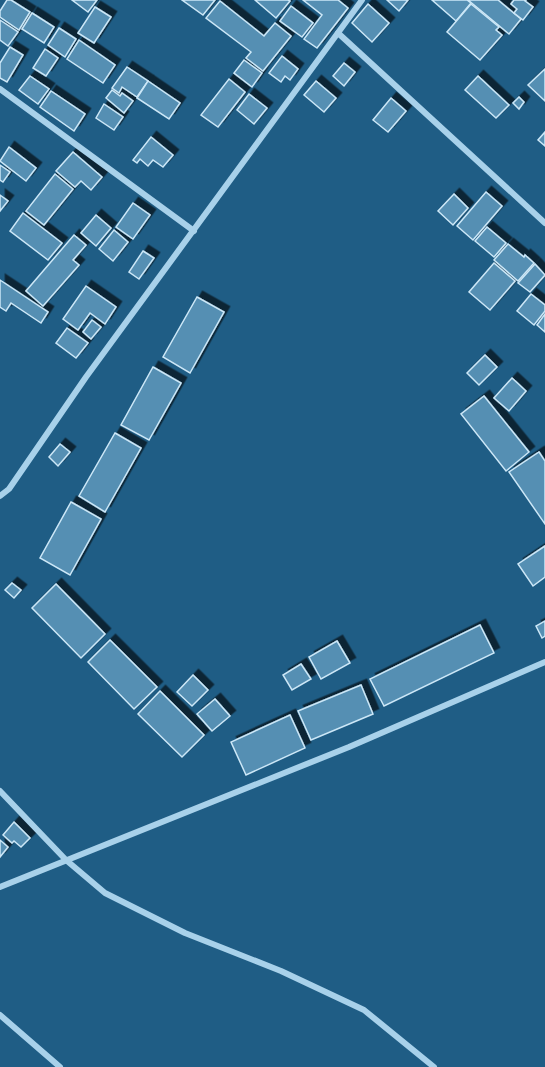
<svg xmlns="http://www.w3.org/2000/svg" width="545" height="1067" font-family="'Open Sans',sans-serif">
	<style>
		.building { fill: #548fb3; stroke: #cce7f7; stroke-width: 1.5; filter: url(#shadow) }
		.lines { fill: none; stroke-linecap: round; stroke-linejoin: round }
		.minor { stroke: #a8d1ea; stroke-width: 6 }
	</style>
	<defs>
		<filter id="shadow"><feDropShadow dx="5.5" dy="-5.5" stdDeviation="0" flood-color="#0009"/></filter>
	</defs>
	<rect width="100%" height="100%" fill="#1f5d85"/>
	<g class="building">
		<path d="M7,0H11L30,12L19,30L0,17V11Z"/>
		<path d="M72,0H97L88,12Z"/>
		<path d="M182,0H215L203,15Z"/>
		<path d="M255,0H288L290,1L276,18Z"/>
		<path d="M303,0H338L348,8L317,48L304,39L322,15Z"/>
		<path d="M387,0H408L399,11Z"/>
		<path d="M432,0H467L471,3L456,21Z"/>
		<path d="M468,0H498L521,19L509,34Z"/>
		<path d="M514,0H526L525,1L533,7L523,20L514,13L517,9L511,4Z"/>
		<path d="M220,1L264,36L275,23L291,36L263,71L246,58L251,52L206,18Z"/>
		<path d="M368,4L389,23L372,42L352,23Z"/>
		<path d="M471,4L499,27L496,30L502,35L480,60L447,32Z"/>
		<path d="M291,6L313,23L302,37L280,21Z"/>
		<path d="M95,7L111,17L94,43L78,33Z"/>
		<path d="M32,13L54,27L44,43L22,29Z"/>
		<path d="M0,20L18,32L8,46L0,40Z"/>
		<path d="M59,28L76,39L65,57L48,45Z"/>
		<path d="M79,40L115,65L103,83L67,59Z"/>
		<path d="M10,47L23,55L7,82L0,78V63Z"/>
		<path d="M45,49L58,58L46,76L33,68Z"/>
		<path d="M282,56L298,69L290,80L285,76L281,82L269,73Z"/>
		<path d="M244,60L262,73L252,87L234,73Z"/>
		<path d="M344,63L355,72L344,86L333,76Z"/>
		<path d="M127,67L148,81L137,97L122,87L119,93L112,88Z"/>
		<path d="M545,69V101L528,85Z"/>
		<path d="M30,76L49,89L38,104L19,90Z"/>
		<path d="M478,76L509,105L496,118L465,90Z"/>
		<path d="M229,79L245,92L218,127L201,115Z"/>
		<path d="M148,81L180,103L169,119L137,98Z"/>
		<path d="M316,81L336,98L324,112L304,95Z"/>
		<path d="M112,90L120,96L122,93L133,101L124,113L106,98Z"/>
		<path d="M51,91L85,114L74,131L40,107Z"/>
		<path d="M249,94L267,108L254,124L237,110Z"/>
		<path d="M519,97L524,102L519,109L513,103Z"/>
		<path d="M391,98L406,111L388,132L373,120Z"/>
		<path d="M104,104L123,117L114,130L96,118Z"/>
		<path d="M545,132V146L538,140Z"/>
		<path d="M151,137L173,155L163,167L153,160L148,166L140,159L137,163L133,160Z"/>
		<path d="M9,147L36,168L26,181L0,161Z"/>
		<path d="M73,152L102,177L91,190L81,181L75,187L56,171Z"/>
		<path d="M0,165L10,172L3,182L0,180Z"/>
		<path d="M55,174L73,189L44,225L26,211Z"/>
		<path d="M486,192L502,206L473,240L457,226Z"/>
		<path d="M454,194L468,208L453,225L438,211Z"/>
		<path d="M0,195L8,201L0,211Z"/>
		<path d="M133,203L150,215L133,239L116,227Z"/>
		<path d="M23,213L62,243L48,260L10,231Z"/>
		<path d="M96,215L111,228L96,246L81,233Z"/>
		<path d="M487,227L506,243L494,257L475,241Z"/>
		<path d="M114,230L128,242L113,261L99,249Z"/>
		<path d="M74,235L86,245L73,260L79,265L43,306L26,291Z"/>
		<path d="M508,244L524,257L525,255L534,263L518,281L494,260Z"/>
		<path d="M143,251L154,258L139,279L129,272Z"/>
		<path d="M494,263L515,281L490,310L469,292Z"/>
		<path d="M535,264L545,275L530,292L518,283Z"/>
		<path d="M0,280L48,312L41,323L11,303L6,311L0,307Z"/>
		<path d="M86,286L116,307L105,324L90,313L78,330L63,319Z"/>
		<path d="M531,294L545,305V311L534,325L517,311Z"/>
		<path d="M197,297L224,312L190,373L163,357Z"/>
		<path d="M545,314V332L537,325Z"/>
		<path d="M92,320L101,327L91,339L83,332Z"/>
		<path d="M67,328L88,343L76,358L56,343Z"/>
		<path d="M485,355L497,367L479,385L467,373Z"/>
		<path d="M153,367L181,383L149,440L121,425Z"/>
		<path d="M512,378L526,391L509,411L494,398Z"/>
		<path d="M484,396L529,452L506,471L461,414Z"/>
		<path d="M115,433L141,448L105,512L79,496Z"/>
		<path d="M60,444L70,452L58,466L49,457Z"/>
		<path d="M539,452L545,461V524L509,472Z"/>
		<path d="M71,502L101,519L70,575L40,558Z"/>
		<path d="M545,546V577L533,586L518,564Z"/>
		<path d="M12,583L21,590L14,598L5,590Z"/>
		<path d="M56,584L105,634L81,658L32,608Z"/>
		<path d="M545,621V636L542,638L536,626Z"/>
		<path d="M480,625L494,653L384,706L370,679Z"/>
		<path d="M110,640L157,687L134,709L88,662Z"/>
		<path d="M337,641L350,663L321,679L309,657Z"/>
		<path d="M301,664L311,679L292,690L283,675Z"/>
		<path d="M193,675L208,690L192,706L177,692Z"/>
		<path d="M361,685L373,714L311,740L298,711Z"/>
		<path d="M160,691L204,735L182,757L138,714Z"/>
		<path d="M215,699L230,716L212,731L197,714Z"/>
		<path d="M290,715L305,748L246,775L231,742Z"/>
		<path d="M14,822L30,838L21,847L14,841L12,843L3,835Z"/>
		<path d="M0,840L8,847L0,857Z"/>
	</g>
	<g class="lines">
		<g class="minor">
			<path d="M338,33L545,223"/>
			<path d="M0,89L194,231"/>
			<path d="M0,496L9,489L86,377L362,0"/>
			<path d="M0,791L66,860L105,893L185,933L281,971L364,1010L434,1067"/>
			<path d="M0,887L349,747L545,662"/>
			<path d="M0,1015L60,1067"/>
		</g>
	</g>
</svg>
